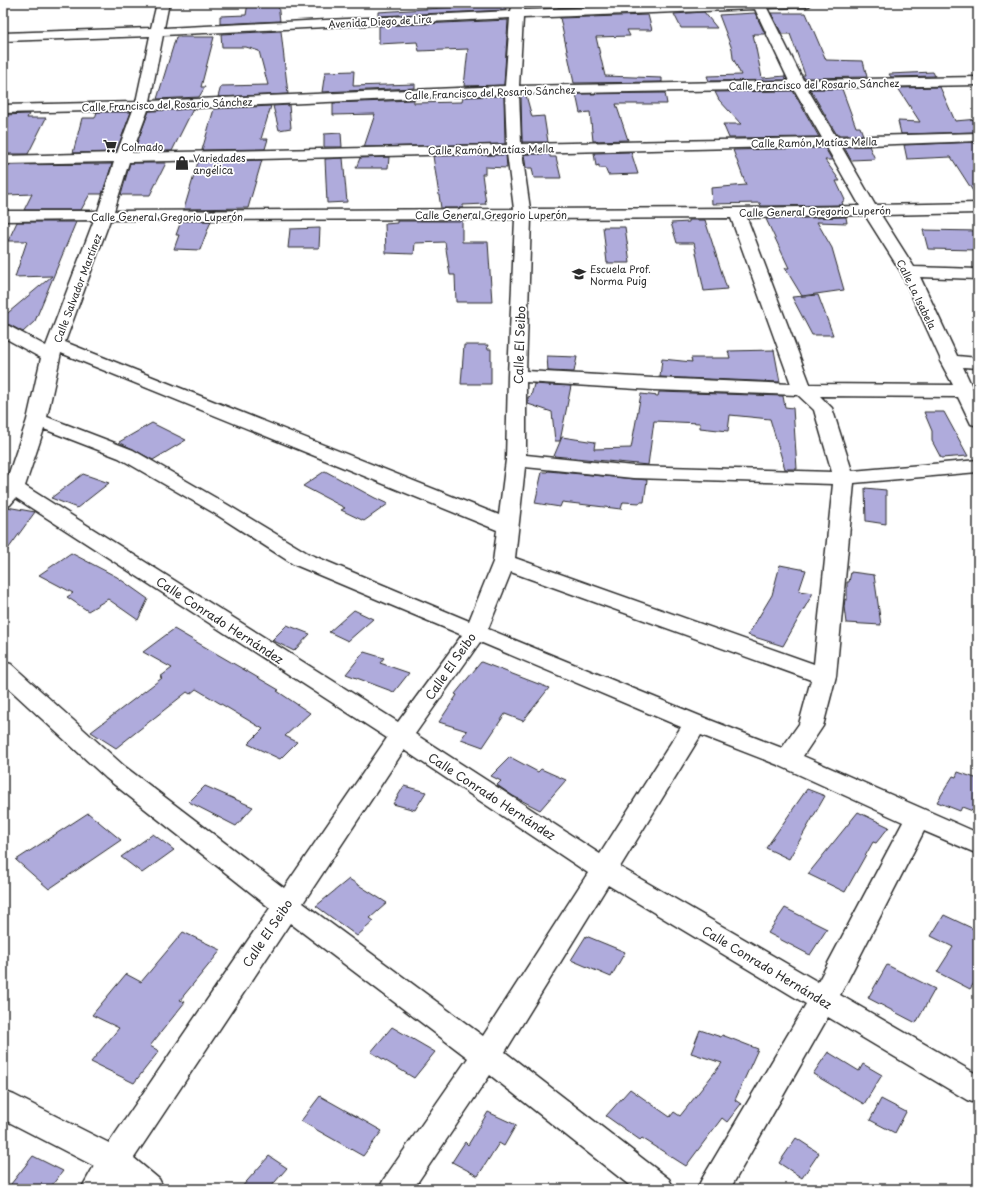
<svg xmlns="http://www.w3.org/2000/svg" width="981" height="1192" font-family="'Playpen Sans',sans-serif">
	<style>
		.building { fill: #afabdc; stroke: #2b2b2b }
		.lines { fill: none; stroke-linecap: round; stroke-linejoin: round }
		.minor-casing { stroke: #2b2b2b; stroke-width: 3 }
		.minor { fill: #fff; fill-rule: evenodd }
		.labels { text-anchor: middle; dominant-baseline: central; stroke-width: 3.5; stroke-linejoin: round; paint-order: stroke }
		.far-street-label { font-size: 10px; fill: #2b2b2b; stroke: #fff }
		.far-poi-label { font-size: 10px; fill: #2b2b2b; stroke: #fff; text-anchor: start }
		.street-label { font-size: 12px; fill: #2b2b2b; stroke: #fff }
	</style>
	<rect width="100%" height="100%" fill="#fff"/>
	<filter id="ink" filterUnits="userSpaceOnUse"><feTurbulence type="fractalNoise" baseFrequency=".025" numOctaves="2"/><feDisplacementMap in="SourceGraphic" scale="8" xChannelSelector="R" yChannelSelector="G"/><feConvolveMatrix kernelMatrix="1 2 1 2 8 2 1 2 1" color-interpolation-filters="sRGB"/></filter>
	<g filter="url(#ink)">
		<g class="building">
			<path d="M248,3H278L280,21L220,24V16L246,15Z"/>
			<path d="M557,3H646V4L558,7Z"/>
			<path d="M505,4L506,10L378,16V12Z"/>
			<path d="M704,12L717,28H681L674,14Z"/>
			<path d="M755,13L765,34H753L762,78L785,76L787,80L709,81L707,76L741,75L733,58L732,49L719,15Z"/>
			<path d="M771,13H806L826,60L863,61L867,77L804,78L802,75H805L790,34H782Z"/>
			<path d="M648,15L652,30H627L630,36L596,37L605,76L662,78V82L574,83L560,18Z"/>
			<path d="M508,20L504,85L464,86L468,49L419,51L417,42L379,44V26Z"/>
			<path d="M281,31L288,94L218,97L221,86L268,85L259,51L246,47H222L221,34Z"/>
			<path d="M176,37H214L201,87H205L199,97L157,99Z"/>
			<path d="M354,71L353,86L415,84V88L322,92L325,72Z"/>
			<path d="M933,72L935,76L891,77L889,74Z"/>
			<path d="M940,87L955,121L978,119V132L901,134L898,121L920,122L898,88Z"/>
			<path d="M810,89H842L856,127H860L863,135H837Z"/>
			<path d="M793,91L819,137L729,138L723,124H741L719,100L715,92Z"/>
			<path d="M665,93L667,104H616L628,140L593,141L590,112L580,113L576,94Z"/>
			<path d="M521,95H526L532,117L544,116L548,142H522Z"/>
			<path d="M504,96L505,144L364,147L375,114L333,115V103L414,100V103L462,102L463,97Z"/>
			<path d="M289,105L291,128L279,130L273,106Z"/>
			<path d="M271,106L261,139H268L265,149L202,150L214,109Z"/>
			<path d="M193,109L172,151H134L149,111Z"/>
			<path d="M97,112H131L116,152L73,153L82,118H95Z"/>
			<path d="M29,114L27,118H46L28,154H3V115Z"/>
			<path d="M341,133L342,147H324V134Z"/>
			<path d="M978,142V199L951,157L907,159L904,145Z"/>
			<path d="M869,146L875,159L851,160L844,147Z"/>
			<path d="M825,148L832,160H825L840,181H836L845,200L842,202L843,205L761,206L760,203L712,204L711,188L746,185L733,150Z"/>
			<path d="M631,152L638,174L608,175L605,168H599V165L596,166L594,153Z"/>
			<path d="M524,154H550V157H556L561,178H534L532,168H526Z"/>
			<path d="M506,155L507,168L485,167V174H482L486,204L463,205V208H441L433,156Z"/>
			<path d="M389,157L388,168H356L360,158Z"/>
			<path d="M343,158L347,202L327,203L325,159Z"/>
			<path d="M262,160L248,208L184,209L198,162Z"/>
			<path d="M130,163H166L150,195H121Z"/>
			<path d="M112,164L102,194H90L81,210H24L32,194L8,195L3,205V165Z"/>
			<path d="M846,217L847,223L817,222L832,248L844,290L802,296L785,268H789L766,219Z"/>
			<path d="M689,220H705L727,289L704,291L694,243H677L671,223L689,222Z"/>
			<path d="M181,221H211L200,250L174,249L179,235H176Z"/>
			<path d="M397,221H462V242H488L492,302H456L455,275H450L445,242L415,243L414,254L386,253L385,224L397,223Z"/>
			<path d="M17,222H76L35,321L23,332L10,325L3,324V317L52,276L15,277L27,241H8Z"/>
			<path d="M603,227H625L630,263H607Z"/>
			<path d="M320,228L319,248H288L290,229Z"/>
			<path d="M923,230L978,231V250L928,249Z"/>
			<path d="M818,295L833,335H812L792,297Z"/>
			<path d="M464,345H488L487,349H491V384H461Z"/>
			<path d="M774,350L780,382L660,377L662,359L692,362L691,358H730L728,351Z"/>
			<path d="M547,356L577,357L574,372L548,371Z"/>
			<path d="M534,384L549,385L550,387V385L571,386L560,441H555L552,412L528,404V397L531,396Z"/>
			<path d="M659,392L783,396L785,407L793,408L797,469H785L770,419L730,415L728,431L700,428V423L654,421L648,465L554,456L562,437L595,442L594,449L631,448L641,394L658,396Z"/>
			<path d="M924,412H944L968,456L941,458L932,441V431Z"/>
			<path d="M152,423L186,440L153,460L119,442Z"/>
			<path d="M325,471L375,498L388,504L364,521L341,510L345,508L303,486Z"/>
			<path d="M548,471L647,480L644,502H640V503L623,502L621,509L562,502L560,507L535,503L542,472H547Z"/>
			<path d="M83,474L109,483L77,508L51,498Z"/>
			<path d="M865,488L886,490V524L866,521Z"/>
			<path d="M7,507L35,512L3,556V508Z"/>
			<path d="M71,553L117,577L148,599L138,620L108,599L88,611L67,597L73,593L39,575Z"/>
			<path d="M780,565L806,570L799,591L813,593L783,646L748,635L772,595Z"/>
			<path d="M851,572L874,575L881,625L846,623L844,607L845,599L847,600V582H849Z"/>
			<path d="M354,610L373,619L348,641L329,632Z"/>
			<path d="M287,625L310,634L294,651L272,640Z"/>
			<path d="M174,629L279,690L277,691L310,713L285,736L297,742L280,759L248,744L263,729L196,689L190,694L187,692L116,748L91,732L162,678L160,677L172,668L143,652Z"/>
			<path d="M364,652L384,658L380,663L409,673L394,692L346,674Z"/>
			<path d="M481,662L549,688L523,721L505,714L483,747L461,739L467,731L439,722L457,695L455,694Z"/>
			<path d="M510,757L538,772L541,769L566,780L540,810L513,796L497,785L501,781L491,776Z"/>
			<path d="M958,772L978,779V813L962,807L960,811L937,802L953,776L956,777Z"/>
			<path d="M205,786L253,807L236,826L189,802Z"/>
			<path d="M404,786L426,792L415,810L393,804Z"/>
			<path d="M807,789L825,796L789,859L766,848Z"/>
			<path d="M858,812L889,827L876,843L873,842L845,892L808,874Z"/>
			<path d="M88,813L121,840L49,889L16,860Z"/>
			<path d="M153,834L174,850L142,873L121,857Z"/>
			<path d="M349,879L387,903L370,918L374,921L357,936L316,906Z"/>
			<path d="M785,908L827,929L810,955L768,933Z"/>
			<path d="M944,915L978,931V977L970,989L937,972L953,947L931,936Z"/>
			<path d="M183,932L221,950L180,1000L185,1002L150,1046L159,1051L134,1083L91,1062L119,1028L92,1015L126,974L141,982Z"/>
			<path d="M586,936L625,952L611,977L571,960Z"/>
			<path d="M887,965L935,989L916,1023L868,998Z"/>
			<path d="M392,1027L435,1052L414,1078L371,1052Z"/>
			<path d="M700,1030L721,1037L722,1035L758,1049L735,1100L741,1104L727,1122L722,1118L686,1166L642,1138L640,1140L606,1116L630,1089L670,1117L674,1112L680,1116L722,1063L691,1053Z"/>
			<path d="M828,1052L859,1071L863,1064L882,1075L864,1104L813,1074Z"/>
			<path d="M320,1096L382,1131L363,1156L301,1121Z"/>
			<path d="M881,1099L906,1112L895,1133L870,1120Z"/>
			<path d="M488,1112L516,1125L504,1146L499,1143L478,1176L452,1162L465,1142L468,1145Z"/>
			<path d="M796,1138L819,1153L802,1178L779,1163Z"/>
			<path d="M33,1156L63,1171L49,1189H7Z"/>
			<path d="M269,1156L287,1168L269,1189H240Z"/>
		</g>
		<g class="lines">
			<defs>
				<path id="minor" d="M157,3H169L164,28L511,11L513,3H525L524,10L708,3H811L809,6L805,7L767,8L803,80L978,77V85L807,88L836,137L978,133V141L841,146L875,205L978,203V213L881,215L914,267L978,269V279L920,277L957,356L978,358V368L963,367L978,400V426L971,424L958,397L820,396L832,408L852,471L978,460V472L854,483L836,676L823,726L803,756L978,833V854L924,831L840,995L978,1075V1104L967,1100L828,1017L730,1189H697L702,1179L806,1004L608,885L505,1052L669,1179L674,1189H634L490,1075L413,1189H379L384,1179L468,1058L290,923L134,1158L159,1179L164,1189H124L118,1183L114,1189H81L94,1166L3,1119V1091L14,1095L109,1143L270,908L106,778L3,683V662L11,664L124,766L284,888L387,738L16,498L10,505L3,507V475L8,476L27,420L41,358L3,337V325L9,326L46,346L94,220L3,221V211H98L114,162L3,164V156L117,153L133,110L3,113V105L136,102L150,36L3,41V33L151,28ZM755,9L789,81L519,86L523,18ZM510,18L505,86L150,101L163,35ZM794,89L822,138L521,144L519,94ZM505,94L507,145L132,153L148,110ZM826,146L860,206L737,208L530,209L522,153ZM507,153L514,209L114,211L129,162ZM865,215L901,272L941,360L940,361L953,385L810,384L747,218ZM731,218L791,384L653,378L526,371L531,219ZM515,219L508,376L506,460L499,515L65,342L110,220ZM61,353L497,530L493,562L469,621L309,554L228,505L133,450L47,417ZM526,382L653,390L798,395L814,410L832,472L633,466L526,455ZM44,429L119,458L214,513L293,564L462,635L398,722L25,486ZM525,467L633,478L833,484L814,664L515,558ZM511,572L811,680L799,724L782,748L705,718L488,629ZM480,642L681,727L600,854L415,734ZM701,735L778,765L903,822L818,982L620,867ZM404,750L588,873L483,1036L303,903Z"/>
			</defs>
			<use href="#minor" class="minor-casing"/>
			<use href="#minor" class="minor"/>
		</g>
	</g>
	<defs>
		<symbol id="supermarket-bare" viewBox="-9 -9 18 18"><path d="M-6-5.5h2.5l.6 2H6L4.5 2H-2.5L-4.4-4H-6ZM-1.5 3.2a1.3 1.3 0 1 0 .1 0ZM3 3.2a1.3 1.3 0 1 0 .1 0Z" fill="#2b2b2b" stroke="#fff" stroke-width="2.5" paint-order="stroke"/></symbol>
		<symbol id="shop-bare" viewBox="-9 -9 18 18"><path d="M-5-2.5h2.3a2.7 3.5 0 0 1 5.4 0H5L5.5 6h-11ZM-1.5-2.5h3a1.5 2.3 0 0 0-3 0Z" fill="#2b2b2b" stroke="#fff" stroke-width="2.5" paint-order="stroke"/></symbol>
		<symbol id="school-bare" viewBox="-9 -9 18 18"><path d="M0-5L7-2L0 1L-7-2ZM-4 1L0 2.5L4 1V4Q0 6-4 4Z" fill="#2b2b2b" stroke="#fff" stroke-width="2.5" paint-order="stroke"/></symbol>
	</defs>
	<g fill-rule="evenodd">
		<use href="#supermarket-bare" x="100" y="136" width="20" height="20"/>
		<use href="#shop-bare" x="172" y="153" width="20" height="20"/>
		<use href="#school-bare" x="569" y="264" width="20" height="20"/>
	</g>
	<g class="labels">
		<g class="far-street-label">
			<text transform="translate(380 21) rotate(-3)">Avenida Diego de Lira</text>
			<text transform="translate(814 84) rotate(-1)">Calle Francisco del Rosario Sánchez</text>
			<text transform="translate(490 92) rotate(-2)">Calle Francisco del Rosario Sánchez</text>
			<text transform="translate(167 104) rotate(-2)">Calle Francisco del Rosario Sánchez</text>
			<text transform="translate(814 142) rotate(-1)">Calle Ramón Matías Mella</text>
			<text transform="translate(491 149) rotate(-1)">Calle Ramón Matías Mella</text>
			<text transform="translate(815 211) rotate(-1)">Calle General Gregorio Luperón</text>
			<text x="491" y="214">Calle General Gregorio Luperón</text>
			<text x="167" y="216">Calle General Gregorio Luperón</text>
			<text transform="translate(77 288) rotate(-69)">Calle Salvador Martínez</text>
			<text transform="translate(917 294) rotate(64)">Calle La Isabela</text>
		</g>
		<g class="far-poi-label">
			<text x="121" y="146">Colmado</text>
			<text x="193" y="157">Variedades<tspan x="193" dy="12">angélica</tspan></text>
			<text x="590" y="268">Escuela Prof.<tspan x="590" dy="12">Norma Puig</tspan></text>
		</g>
		<g class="street-label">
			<text transform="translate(519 345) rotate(-88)">Calle El Seibo</text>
			<text transform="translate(220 620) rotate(33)">Calle Conrado Hernández</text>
			<text transform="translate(450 666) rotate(-55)">Calle El Seibo</text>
			<text transform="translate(492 796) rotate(33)">Calle Conrado Hernández</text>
			<text transform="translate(267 933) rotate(-56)">Calle El Seibo</text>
			<text transform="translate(767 967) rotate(31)">Calle Conrado Hernández</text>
		</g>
	</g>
	<rect width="981" height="1192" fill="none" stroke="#fff" stroke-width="16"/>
	<rect x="8" y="8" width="965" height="1176" fill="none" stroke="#2b2b2b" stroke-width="1.5" filter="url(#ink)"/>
</svg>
